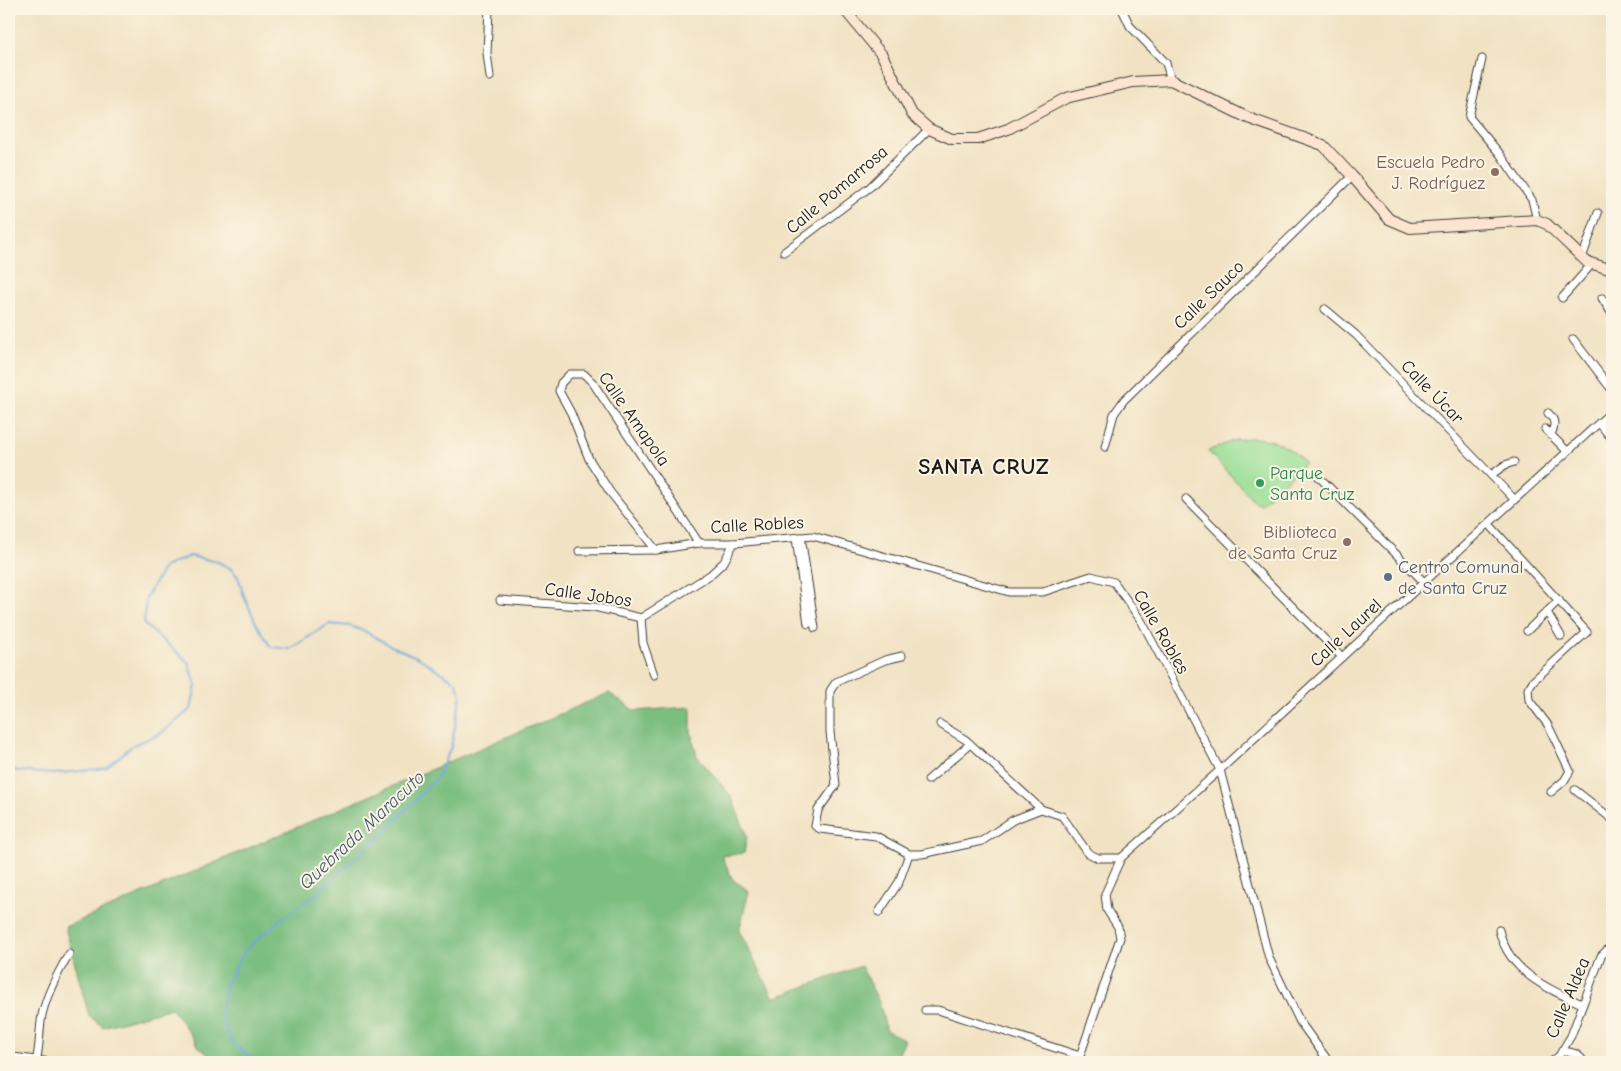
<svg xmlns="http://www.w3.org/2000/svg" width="1621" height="1071" font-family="'Comic Neue',sans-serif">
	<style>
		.green { fill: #9bdf97; stroke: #5c7e5a }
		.forest { fill: #7cbe80; stroke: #4c6d4e }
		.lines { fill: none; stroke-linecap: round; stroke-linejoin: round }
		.stream { stroke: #70a6de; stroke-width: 2 }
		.street-casing { stroke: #3c3a35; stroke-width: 9 }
		.secondary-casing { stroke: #3c3a35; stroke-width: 12 }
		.street { stroke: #fff; stroke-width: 7 }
		.secondary { stroke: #fce5d0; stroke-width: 10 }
		.education-dot { fill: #8d6e63; stroke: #fcf5e5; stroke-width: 2 }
		.leisure-dot { fill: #2e9e5b; stroke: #fcf5e5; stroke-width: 2 }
		.service-dot { fill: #5c6f8a; stroke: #fcf5e5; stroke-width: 2 }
		.labels { text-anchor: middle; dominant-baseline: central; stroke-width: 4; stroke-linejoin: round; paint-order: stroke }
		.education-label { font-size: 18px; fill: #785e54; stroke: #fcf5e5; text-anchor: end }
		.street-label { font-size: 18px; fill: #1c1c1c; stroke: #fcf5e5 }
		.leisure-label { font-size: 18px; fill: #27864d; stroke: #fcf5e5; text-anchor: start }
		.service-label { font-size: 18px; fill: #4e5e75; stroke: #fcf5e5; text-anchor: start }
		.water-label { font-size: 19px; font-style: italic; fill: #425a73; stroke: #fcf5e5 }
		.district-label { font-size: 22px; font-weight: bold; letter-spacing: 1px; fill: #1c1c1c; stroke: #fcf5e5 }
	</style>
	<rect width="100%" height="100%" fill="#fcf5e5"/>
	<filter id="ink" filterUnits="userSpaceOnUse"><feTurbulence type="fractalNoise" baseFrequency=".02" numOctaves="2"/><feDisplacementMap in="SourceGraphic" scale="10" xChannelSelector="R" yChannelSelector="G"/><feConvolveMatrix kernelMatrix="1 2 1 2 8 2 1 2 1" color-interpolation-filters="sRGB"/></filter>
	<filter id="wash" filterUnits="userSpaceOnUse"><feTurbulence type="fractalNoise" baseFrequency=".0096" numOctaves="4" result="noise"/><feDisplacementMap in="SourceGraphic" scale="20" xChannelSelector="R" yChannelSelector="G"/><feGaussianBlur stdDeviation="1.12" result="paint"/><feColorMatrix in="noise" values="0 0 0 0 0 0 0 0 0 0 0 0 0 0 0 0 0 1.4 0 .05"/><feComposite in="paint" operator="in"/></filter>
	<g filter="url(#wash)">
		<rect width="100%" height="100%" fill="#f1e2c3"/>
		<path class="green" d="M1250,438C1274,438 1289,446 1305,463L1260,504L1255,502L1208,451L1235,440Z"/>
		<path class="forest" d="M609,693L635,711L691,707V732L697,756L731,796L747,836L744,853L722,856L733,880L749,891L739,931L774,998L861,966L880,1004L886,1030L905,1040L895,1062H217L199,1047L172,1008L103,1027L89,1016L65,927Z"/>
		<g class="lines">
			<path class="stream" d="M9,770L53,774L106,768L133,745L160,734L191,709L196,685L188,662L144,624L146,598L164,567L190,556L218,562L231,569L238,577L244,596L256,623L271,647L290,649L329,624L350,626L366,632L391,646L419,658L456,682L461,695L451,747L438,776L385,832L316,894L280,920L246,949L226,984L220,1016L232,1042L256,1062"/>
		</g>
	</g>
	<g filter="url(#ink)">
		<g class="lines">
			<defs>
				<g id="street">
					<path d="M489,9L487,53L490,77"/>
					<path d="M1122,9L1130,26L1166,63L1171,80"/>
					<path d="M1482,59L1469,117L1500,154L1532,200L1537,220"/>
					<path d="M784,252L870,187L929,129"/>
					<path d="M1582,258L1598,213"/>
					<path d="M1562,298L1592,264"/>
					<path d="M1602,298L1612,314"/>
					<path d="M1325,309L1356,335L1514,499"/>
					<path d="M1573,339L1612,390"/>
					<path d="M1548,413C1556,420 1555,425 1551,435"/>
					<path d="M1599,423L1612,439"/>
					<path d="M1545,429L1567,451"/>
					<path d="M1105,447L1114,414L1124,400L1352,176"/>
					<path d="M1316,474L1424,582"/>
					<path d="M1491,475L1505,465L1514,462"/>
					<path d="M1186,499L1342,657"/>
					<path d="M1489,524L1587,632L1533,681L1528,689L1529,700L1548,725L1570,771L1564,781L1551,792"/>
					<path d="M801,537L815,628"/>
					<path d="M796,538L808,624"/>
					<path d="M656,550L610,492L589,459L571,413L559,391L561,383L570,374H584L593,383L699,543"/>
					<path d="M579,551L656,550L699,543H734L813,536L1009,592H1043L1091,576L1114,582L1142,622L1220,770L1269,958L1300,1022L1329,1062"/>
					<path d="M500,600L594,607L641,618L710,575L724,562L734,543"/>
					<path d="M1547,612L1561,636"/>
					<path d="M641,618L643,643L654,675"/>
					<path d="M1527,631L1559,600"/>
					<path d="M902,656L885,660L836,682L830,691V732L836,785L818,810L815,826L820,829L876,836L909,854H922L982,841L1013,820L1041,809L1062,816L1088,853L1098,858H1121"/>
					<path d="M940,724L966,740L1041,809"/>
					<path d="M928,780L970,744"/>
					<path d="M1575,790L1612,819"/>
					<path d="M879,912L899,882L909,854"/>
					<path d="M1499,930C1509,972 1546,988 1582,1004"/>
					<path d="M925,1010H938L1080,1056"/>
					<path d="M1562,1051C1572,1052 1578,1053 1584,1062"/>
					<path d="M9,1055L13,1057L51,1062"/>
					<path d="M36,1062C40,1047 39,1031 42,1015C47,993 57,974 69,954"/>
					<path d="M1078,1062L1120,938L1118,927L1107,910L1105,894L1121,858L1220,770L1342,657L1612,411"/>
					<path d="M1551,1062L1559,1056L1571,1036L1601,956L1612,945"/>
				</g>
				<path id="secondary" d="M844,9L882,55L912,114L929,129L952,139H978L1008,129L1066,98L1133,82L1171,80L1248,118L1323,145L1352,176L1389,219L1410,228L1537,220L1547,224L1587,262L1609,269"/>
			</defs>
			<use href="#street" class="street-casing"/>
			<use href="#secondary" class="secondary-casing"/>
			<use href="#street" class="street"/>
			<use href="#secondary" class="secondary"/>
		</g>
	</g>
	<g class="education-dot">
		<circle cx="1495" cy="172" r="5"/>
		<circle cx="1347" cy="542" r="5"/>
	</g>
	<circle class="leisure-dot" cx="1260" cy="483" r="5"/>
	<circle class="service-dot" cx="1388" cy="577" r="5"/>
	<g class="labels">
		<g class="education-label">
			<text x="1485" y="162">Escuela Pedro<tspan x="1485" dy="21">J. Rodríguez</tspan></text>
			<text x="1337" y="532">Biblioteca<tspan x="1337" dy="21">de Santa Cruz</tspan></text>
		</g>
		<g class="street-label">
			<text transform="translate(837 190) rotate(-40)">Calle Pomarrosa</text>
			<text transform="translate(1209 295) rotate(-44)">Calle Sauco</text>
			<text transform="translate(1432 392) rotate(46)">Calle Úcar</text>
			<text transform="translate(634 419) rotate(55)">Calle Amapola</text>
			<text transform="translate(757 525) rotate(-3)">Calle Robles</text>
			<text transform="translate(588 595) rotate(8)">Calle Jobos</text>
			<text transform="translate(1161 632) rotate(60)">Calle Robles</text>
			<text transform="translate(1346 633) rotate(-43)">Calle Laurel</text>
			<text transform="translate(1568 998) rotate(-67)">Calle Aldea</text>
		</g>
		<g class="leisure-label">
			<text x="1270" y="473">Parque<tspan x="1270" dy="21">Santa Cruz</tspan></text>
		</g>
		<g class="service-label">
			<text x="1398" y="567">Centro Comunal<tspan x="1398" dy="21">de Santa Cruz</tspan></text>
		</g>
		<g class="water-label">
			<text transform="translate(362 830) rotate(-43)">Quebrada Maracuto</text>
		</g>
		<g class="district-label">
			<text x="984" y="467">SANTA CRUZ</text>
		</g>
	</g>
	<rect width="1621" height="1071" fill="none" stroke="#fcf5e5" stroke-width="30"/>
</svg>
